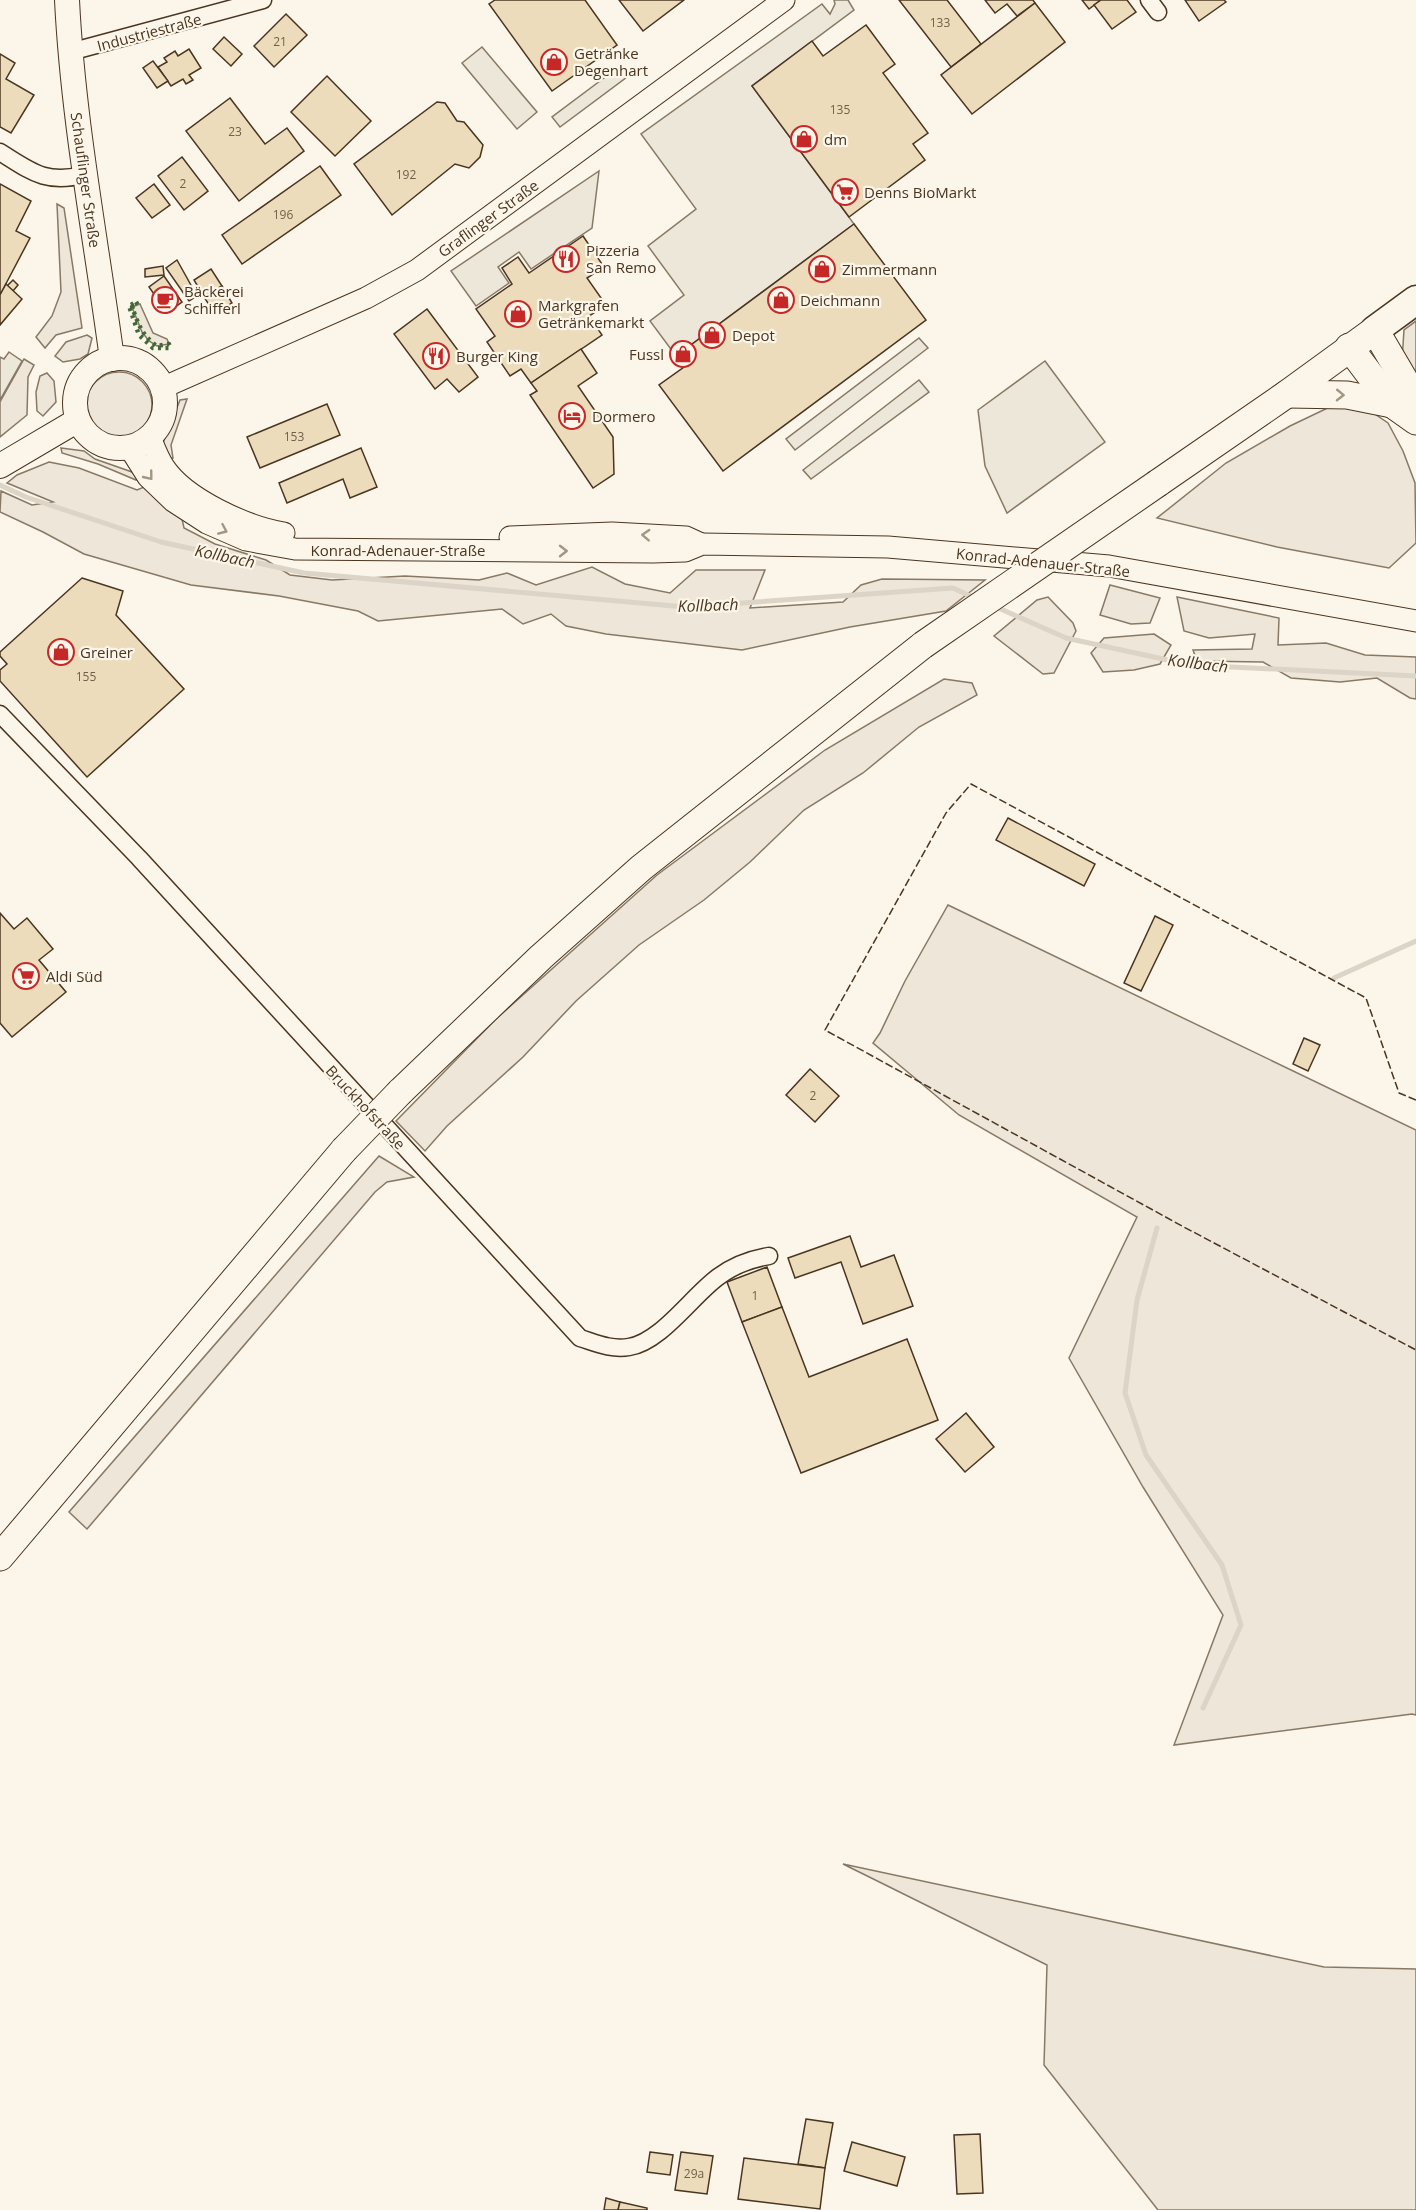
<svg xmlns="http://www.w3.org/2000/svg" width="1416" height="2210" font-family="'Open Sans',sans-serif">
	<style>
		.green { fill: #ede6d9; stroke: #887966; stroke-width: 1.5 }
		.parking { fill: #ede7d9; stroke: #887966; stroke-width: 1.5 }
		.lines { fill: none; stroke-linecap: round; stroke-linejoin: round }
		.stream { stroke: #dcd4c6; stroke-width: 5 }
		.building { fill: #ecdcbc; stroke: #4a3520; stroke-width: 1.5 }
		.minor-casing { stroke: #4a3520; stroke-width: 19 }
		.tertiary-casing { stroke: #4a3520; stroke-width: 23 }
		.secondary-casing { stroke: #4a3520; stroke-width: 26 }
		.primary-casing { stroke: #4a3520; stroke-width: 29 }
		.trunk-casing { stroke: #4a3520; stroke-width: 31 }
		.minor { stroke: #fbf6e9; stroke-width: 16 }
		.tertiary { stroke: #fbf6e9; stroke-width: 21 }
		.secondary { stroke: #fbf6e9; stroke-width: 24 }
		.primary { stroke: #fbf6e9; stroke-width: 27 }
		.trunk { stroke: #fbf6e9; stroke-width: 28 }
		.primary-bridge-casing { stroke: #4a3520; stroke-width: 29; stroke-linecap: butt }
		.primary-bridge { stroke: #fbf6e9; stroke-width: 27 }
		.hedge { stroke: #436837; stroke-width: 4.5; stroke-dasharray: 3 4.5; stroke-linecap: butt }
		.fence { stroke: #4a3520; stroke-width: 1.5; stroke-dasharray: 8 3; stroke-linecap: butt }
		.oneway { stroke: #a29684 }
		.labels { text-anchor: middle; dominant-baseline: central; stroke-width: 4.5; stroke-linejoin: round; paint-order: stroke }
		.number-label { font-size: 12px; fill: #725f47 }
		.street-label { font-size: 15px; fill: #4a3520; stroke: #fbf6e9 }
		.poi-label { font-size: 15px; fill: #4a3520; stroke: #fbf6e9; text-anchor: start }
		.water-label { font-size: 16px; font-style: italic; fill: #4a3520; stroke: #fbf6e9 }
	</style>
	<rect width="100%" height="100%" fill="#fbf6e9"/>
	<g class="green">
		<path d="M57,204L64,208L82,328L56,335L45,348L36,337L52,316L61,292Z"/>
		<path d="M1416,321V387L1402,361L1404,330Z"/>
		<path d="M87,335L92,338L88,354L80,359L63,362L55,356L66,342Z"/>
		<path d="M24,359L34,365L28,377L27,415L0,437V402Z"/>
		<circle cx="119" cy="405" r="33"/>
		<path d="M47,373L54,381L56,402L43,416L37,411L36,392L40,376Z"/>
		<path d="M187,399L171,445L173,458L166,459L163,443L180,400Z"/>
		<path d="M1338,403L1360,404L1388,423L1403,451L1415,483L1416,543L1389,568L1277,547L1157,518L1226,463L1290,426Z"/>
		<path d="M61,448L84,451L95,459L132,472L138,478L136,480L98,464L62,453Z"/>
		<path d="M49,462L79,468L137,490L144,487L182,519L184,528L215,544L266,560L290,575L332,580L405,576L479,580L507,573L536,585L592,567L625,584L670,593L696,570H765L750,608L843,602L861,585L882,579L985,580L946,611L850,627L742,650L606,634L566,626L551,614L523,624L502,609L378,621L358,611L279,596L191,585L84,554L43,532L0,512L1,491L32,505L53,502L7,483L17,475Z"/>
		<path d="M1110,585L1160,598L1150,623L1131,624L1100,615Z"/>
		<path d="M1048,597L1073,623L1076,631L1054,673L1043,674L994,636L1037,600Z"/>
		<path d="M1177,597L1279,618L1278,645L1326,643L1365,655L1416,657V699L1410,698L1377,678L1340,682L1291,678L1263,662L1197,661L1193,650L1252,649L1255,634L1209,638L1184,631Z"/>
		<path d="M1154,634L1171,645L1160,664L1134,670L1103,672L1091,653L1104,638Z"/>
		<path d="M944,679L972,683L977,695L919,727L863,773L804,810L750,862L704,900L639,945L576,1001L523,1057L447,1126L425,1151L396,1121L497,1018L657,875L825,750Z"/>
		<path d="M948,905L1416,1130V1715L1412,1714L1174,1745L1223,1615L1143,1487L1069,1358L1137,1217L959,1115L873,1043L880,1033L905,981Z"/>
		<path d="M379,1156L414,1177L387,1182L375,1192L87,1529L69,1512Z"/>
		<path d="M843,1864L1324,1967L1416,1969V2210H1158L1044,2065L1047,1965Z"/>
	</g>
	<g class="parking">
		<path d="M834,0H848L854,10L752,86L854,224L676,356L650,321L684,295L648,246L696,209L641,134L822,4L830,14L835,4Z"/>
		<path d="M482,47L537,112L517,129L462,63Z"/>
		<path d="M620,66L627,77L560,127L552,117Z"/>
		<path d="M599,171L592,228L531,269L519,252L498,267L509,283L476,306L451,271Z"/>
		<path d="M140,304L153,333L167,339L169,344L157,346L149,341L142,332L132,307Z"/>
		<path d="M919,338L928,348L795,450L786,439Z"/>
		<path d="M9,352L22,361L0,400V357L4,359Z"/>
		<path d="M1045,361L1105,442L1007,513L985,466L978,410Z"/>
		<path d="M919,380L929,392L811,479L803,470Z"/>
	</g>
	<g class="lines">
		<g class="stream">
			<path d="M0,485L26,497L161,542L304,573L685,607L953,588L977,599"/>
			<path d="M994,606L1066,638L1191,665L1416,676"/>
			<path d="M1334,978L1416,941"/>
			<path d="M1157,1228L1137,1300L1125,1393L1146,1455L1222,1565L1241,1625L1203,1708"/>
		</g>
	</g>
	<g class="building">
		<path d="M495,0H585L617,45L552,91L489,4Z"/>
		<path d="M619,0H684L643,31Z"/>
		<path d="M899,0H947L981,44L951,67Z"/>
		<path d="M985,0H1033L1035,3L1017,16L1007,4L995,13Z"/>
		<path d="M1082,0H1101L1089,9Z"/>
		<path d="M1101,0H1127L1136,12L1112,29L1094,5Z"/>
		<path d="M1185,0H1224L1226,2L1199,21Z"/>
		<path d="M1035,3L1065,42L972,114L941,75Z"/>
		<path d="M286,14L307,35L274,67L254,46Z"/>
		<path d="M866,25L895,64L883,73L928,133L913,144L925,160L849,217L752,86L812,41L823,56Z"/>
		<path d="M224,37L242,54L231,66L213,49Z"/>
		<path d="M189,49L201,68L189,75L193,80L186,84L183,79L171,86L158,67L167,62L164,58L175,51L178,56Z"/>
		<path d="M0,54L15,63L6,79L34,95L11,133L0,127Z"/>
		<path d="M153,61L168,81L157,88L143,68Z"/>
		<path d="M327,76L371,121L335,156L291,112Z"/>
		<path d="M230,98L265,144L287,128L304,151L239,201L186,131Z"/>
		<path d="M437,102L445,103L457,121L464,122L483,145L480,157L469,168L455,164L392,215L354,164Z"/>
		<path d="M182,157L208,191L184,210L158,176Z"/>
		<path d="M320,166L341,195L242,264L222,235Z"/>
		<path d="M0,184L31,201L16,231L30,238L0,295Z"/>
		<path d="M154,184L170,205L152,218L136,198Z"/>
		<path d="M854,224L926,320L723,471L659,385L684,367L676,356Z"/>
		<path d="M583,236L604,267L587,278L606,305L589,316L602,335L531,383L521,369L510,376L487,342L495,336L476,309L512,284L502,268L518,257L529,273Z"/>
		<path d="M177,260L197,296L189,301L166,268Z"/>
		<path d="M163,266L164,275L145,277V269Z"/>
		<path d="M211,269L222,286L204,297L194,280Z"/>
		<path d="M164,276L182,302L167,313L149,287Z"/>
		<path d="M13,280L18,285L13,291L7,286Z"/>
		<path d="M6,284L22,299L0,325V295Z"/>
		<path d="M222,286L232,303L215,314L204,297Z"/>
		<path d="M427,309L478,377L459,392L447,379L435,389L394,334Z"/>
		<path d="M581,349L597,373L578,386L613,437L614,474L593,488L530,395L537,391L531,383Z"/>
		<path d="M327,404L340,435L260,468L247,437Z"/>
		<path d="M361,448L377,487L350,498L343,479L287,503L279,483Z"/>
		<path d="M82,578L123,591L116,615L184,689L87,777L0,681V670L7,664L0,656V652Z"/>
		<path d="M1008,818L1095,864L1084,886L996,840Z"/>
		<path d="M0,913L14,929L27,918L53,949L39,960L66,992L12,1037L0,1023Z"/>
		<path d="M1155,916L1173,925L1141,991L1124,983Z"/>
		<path d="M1304,1038L1320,1045L1308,1071L1293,1064Z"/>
		<path d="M810,1069L839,1096L815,1122L786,1095Z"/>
		<path d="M850,1236L861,1267L894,1255L913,1306L863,1324L841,1262L795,1278L788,1258Z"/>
		<path d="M767,1267L782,1307L742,1322L727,1282Z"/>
		<path d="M782,1307L809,1377L907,1339L938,1420L801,1473L742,1322Z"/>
		<path d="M966,1413L994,1447L965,1472L936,1439Z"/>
		<path d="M806,2119L833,2123L825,2168L798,2164Z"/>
		<path d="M980,2134L983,2193L957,2194L954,2135Z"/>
		<path d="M852,2142L905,2157L897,2186L844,2171Z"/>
		<path d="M650,2152L673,2155L670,2175L647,2172Z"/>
		<path d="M681,2152L713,2156L707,2194L675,2190Z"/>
		<path d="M744,2158L825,2168L820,2209L738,2199Z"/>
		<path d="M606,2198L620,2202L618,2210H604Z"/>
		<path d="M620,2202L647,2208V2210H618Z"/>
	</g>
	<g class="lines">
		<defs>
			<g id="minor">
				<path d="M1149,0L1158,12"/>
				<path d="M70,52L263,0"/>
				<path d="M0,152C32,172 45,184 84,175"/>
				<path d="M0,714L139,858L580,1338C596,1343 611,1350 629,1347C661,1342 692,1296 718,1277C734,1265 751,1259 769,1256"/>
			</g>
			<g id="tertiary">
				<path d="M162,388L366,298L417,270L784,0"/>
				<path d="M150,437C154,447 158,458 164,467C185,499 247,527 284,533"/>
				<path d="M129,447L148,477L173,501L207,523L246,540L295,549L653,552L685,551L702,544L888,547L1109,566L1416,621"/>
				<path d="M510,537L612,533L686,537L699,543"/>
			</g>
			<g id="secondary">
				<path d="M67,0C73,121 96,239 112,359"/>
				<circle cx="120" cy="403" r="45"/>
				<path d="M0,466L78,420"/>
			</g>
			<g id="primary">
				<path d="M1349,347L1392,404L1416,421"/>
				<path d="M1287,394L1347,395L1392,404"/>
				<path d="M1158,483L1287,394L1375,330L1416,400"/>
				<path d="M400,1092L541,957L641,868L923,645"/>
				<path d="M0,1557L344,1150"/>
			</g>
			<path id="trunk" d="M1375,330L1416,300"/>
		</defs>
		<use href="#minor" class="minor-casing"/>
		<use href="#tertiary" class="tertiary-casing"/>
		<use href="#secondary" class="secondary-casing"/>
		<use href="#primary" class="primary-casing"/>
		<use href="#trunk" class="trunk-casing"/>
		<use href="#minor" class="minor"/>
		<use href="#tertiary" class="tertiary"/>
		<use href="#secondary" class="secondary"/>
		<use href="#primary" class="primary"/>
		<use href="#trunk" class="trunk"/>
		<defs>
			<g id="primary-bridge">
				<path d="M923,645L1158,483"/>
				<path d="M344,1150L400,1092"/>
			</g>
		</defs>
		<use href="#primary-bridge" class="primary-bridge-casing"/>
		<use href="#primary-bridge" class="primary-bridge"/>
		<path class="hedge" d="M136,302L138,305L132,307C138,323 142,336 157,346L169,344L170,348H153L139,335L129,306Z"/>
		<path class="fence" d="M1416,1100L1399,1093L1366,998L971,784L946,813L825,1030L1182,1226L1416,1350"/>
	</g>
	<defs><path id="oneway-chevron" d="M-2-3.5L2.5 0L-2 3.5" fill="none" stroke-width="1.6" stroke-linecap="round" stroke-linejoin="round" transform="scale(1.5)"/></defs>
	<g class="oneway">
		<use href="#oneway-chevron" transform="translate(1340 395) rotate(1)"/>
		<use href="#oneway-chevron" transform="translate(149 476) rotate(51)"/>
		<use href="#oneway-chevron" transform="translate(223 530) rotate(24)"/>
		<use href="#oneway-chevron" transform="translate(646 535) rotate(-177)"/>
		<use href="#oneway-chevron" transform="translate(563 551)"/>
	</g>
	<defs>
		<symbol id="shop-ring" viewBox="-11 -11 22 22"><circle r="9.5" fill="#fbf6e9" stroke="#c62828" stroke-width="1.5"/><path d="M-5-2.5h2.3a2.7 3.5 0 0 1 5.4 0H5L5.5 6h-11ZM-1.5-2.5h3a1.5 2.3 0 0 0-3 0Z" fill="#c62828"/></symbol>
		<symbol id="supermarket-ring" viewBox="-11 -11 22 22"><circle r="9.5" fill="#fbf6e9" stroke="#c62828" stroke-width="1.5"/><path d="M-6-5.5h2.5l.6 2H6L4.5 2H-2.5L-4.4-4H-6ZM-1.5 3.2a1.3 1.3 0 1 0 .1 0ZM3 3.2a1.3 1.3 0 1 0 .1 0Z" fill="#c62828"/></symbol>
		<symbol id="restaurant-ring" viewBox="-11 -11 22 22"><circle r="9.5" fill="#fbf6e9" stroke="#c62828" stroke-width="1.5"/><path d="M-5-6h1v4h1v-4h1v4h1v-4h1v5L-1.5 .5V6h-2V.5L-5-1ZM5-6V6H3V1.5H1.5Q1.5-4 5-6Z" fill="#c62828"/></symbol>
		<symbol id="cafe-ring" viewBox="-11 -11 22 22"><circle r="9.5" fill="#fbf6e9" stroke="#c62828" stroke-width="1.5"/><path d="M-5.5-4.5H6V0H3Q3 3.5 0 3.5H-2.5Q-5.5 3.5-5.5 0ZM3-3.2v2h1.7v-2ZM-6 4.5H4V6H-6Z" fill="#c62828"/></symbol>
		<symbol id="hotel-ring" viewBox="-11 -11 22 22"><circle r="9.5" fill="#fbf6e9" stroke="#c62828" stroke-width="1.5"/><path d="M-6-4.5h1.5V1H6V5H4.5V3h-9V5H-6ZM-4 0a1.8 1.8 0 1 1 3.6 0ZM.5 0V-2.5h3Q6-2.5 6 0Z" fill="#c62828"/></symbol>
	</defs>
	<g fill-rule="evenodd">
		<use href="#shop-ring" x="539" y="47" width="30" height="30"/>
		<use href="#shop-ring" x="789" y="124" width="30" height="30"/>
		<use href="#supermarket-ring" x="830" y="177" width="30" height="30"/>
		<use href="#restaurant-ring" x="551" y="244" width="30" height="30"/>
		<use href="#shop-ring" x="807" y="254" width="30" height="30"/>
		<use href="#cafe-ring" x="150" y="285" width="30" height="30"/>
		<use href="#shop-ring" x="766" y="285" width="30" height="30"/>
		<use href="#shop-ring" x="503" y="299" width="30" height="30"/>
		<use href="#shop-ring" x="697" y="320" width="30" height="30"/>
		<use href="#shop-ring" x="668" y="339" width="30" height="30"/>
		<use href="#restaurant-ring" x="421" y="341" width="30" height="30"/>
		<use href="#hotel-ring" x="557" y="401" width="30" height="30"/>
		<use href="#shop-ring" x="46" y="637" width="30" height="30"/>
		<use href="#supermarket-ring" x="11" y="961" width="30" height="30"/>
	</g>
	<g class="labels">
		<g class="number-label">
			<text x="940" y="22">133</text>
			<text x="280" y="41">21</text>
			<text x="840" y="109">135</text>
			<text x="235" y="131">23</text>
			<text x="406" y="174">192</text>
			<text x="183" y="183">2</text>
			<text x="283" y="214">196</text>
			<text x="294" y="436">153</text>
			<text x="86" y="676">155</text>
			<text x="813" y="1095">2</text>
			<text x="755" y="1295">1</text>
			<text x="694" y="2173">29a</text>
		</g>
		<g class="street-label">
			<text transform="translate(149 32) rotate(-15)">Industriestraße</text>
			<text transform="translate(86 180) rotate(82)">Schauflinger Straße</text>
			<text transform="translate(488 218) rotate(-36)">Graflinger Straße</text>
			<text x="398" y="550">Konrad-Adenauer-Straße</text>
			<text transform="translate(1043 562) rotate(6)">Konrad-Adenauer-Straße</text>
			<text transform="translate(366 1107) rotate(47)">Bruckhofstraße</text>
		</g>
		<g class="poi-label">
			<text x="574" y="53">Getränke<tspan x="574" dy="17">Degenhart</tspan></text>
			<text x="824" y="139">dm</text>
			<text x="864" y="192">Denns BioMarkt</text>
			<text x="586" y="250">Pizzeria<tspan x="586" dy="17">San Remo</tspan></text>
			<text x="842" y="269">Zimmermann</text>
			<text x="184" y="291">Bäckerei<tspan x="184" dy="17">Schifferl</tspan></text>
			<text x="800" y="300">Deichmann</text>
			<text x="538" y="305">Markgrafen<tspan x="538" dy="17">Getränkemarkt</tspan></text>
			<text x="732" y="335">Depot</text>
			<text x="664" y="354" text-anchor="end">Fussl</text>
			<text x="456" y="356">Burger King</text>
			<text x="592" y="416">Dormero</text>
			<text x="80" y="652">Greiner</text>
			<text x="46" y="976">Aldi Süd</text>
		</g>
		<g class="water-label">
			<text transform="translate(225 556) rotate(12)">Kollbach</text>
			<text transform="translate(708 605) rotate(-2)">Kollbach</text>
			<text transform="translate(1198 663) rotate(7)">Kollbach</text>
		</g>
	</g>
</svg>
